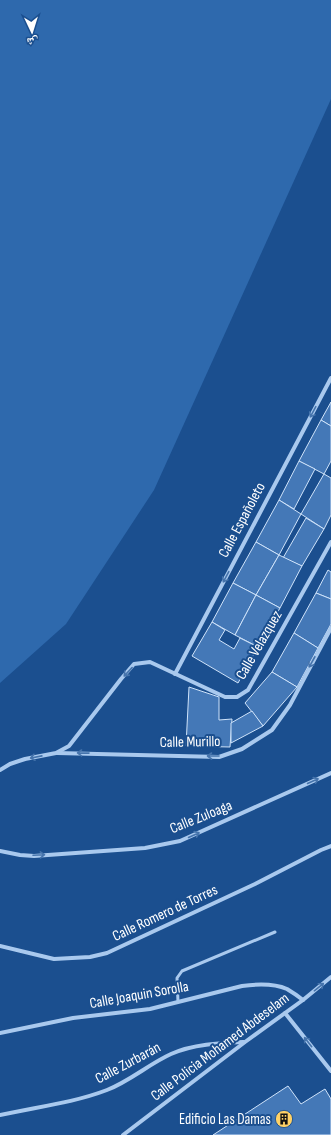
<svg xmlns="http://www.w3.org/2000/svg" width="331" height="1135" font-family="'Sofia Sans Condensed','Noto Naskh Arabic',sans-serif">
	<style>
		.green { fill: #2e69ad }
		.building { fill: #4478b7; stroke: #cfe3fa }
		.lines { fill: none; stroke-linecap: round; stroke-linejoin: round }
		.lane { stroke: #a9c9ee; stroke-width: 3 }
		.street { stroke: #a9c9ee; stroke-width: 4 }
		.oneway { stroke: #4674ac }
		.labels { text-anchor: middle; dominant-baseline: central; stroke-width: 4; stroke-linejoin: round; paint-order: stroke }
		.street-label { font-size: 15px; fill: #fff; stroke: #1b4f8f }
		.poi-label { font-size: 15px; fill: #fff; stroke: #1b4f8f; text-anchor: end }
	</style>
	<rect width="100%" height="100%" fill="#1b4f8f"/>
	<path class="green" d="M0,0H331V99L154,490L66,624L0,683Z"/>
	<g class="building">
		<path d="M331,402V426L321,420Z"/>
		<path d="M321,420L331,426V461L324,474L299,461Z"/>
		<path d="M299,461L315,469L294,509L279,500Z"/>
		<path d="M324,474L331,478V515L324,529L301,514Z"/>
		<path d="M279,500L301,514L279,555L256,542Z"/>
		<path d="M306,518L324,529L302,566L283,558Z"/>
		<path d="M256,542L279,555L256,595L233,583Z"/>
		<path d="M279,555L302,566L280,608L256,595Z"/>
		<path d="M328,570L331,572V599L316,593Z"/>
		<path d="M233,583L256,595L235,635L212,622Z"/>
		<path d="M316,593L331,599V624L318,648L294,633Z"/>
		<path d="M256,595L280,608L258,647L235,635Z"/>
		<path d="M212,622L225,630L219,640L234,649L240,638L258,647L238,683L192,656Z"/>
		<path d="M294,633L318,648L297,687L272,672Z"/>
		<path d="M272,672L297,687L263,726L245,703Z"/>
		<path d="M189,687L219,697V720L232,719L230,747L186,746Z"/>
		<path d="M252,711L263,726L231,743V723Z"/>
		<path d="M288,1086L301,1104L325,1089L331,1099V1135H213Z"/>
	</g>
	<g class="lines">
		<path class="lane" d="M178,1002L177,978L182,971L275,932"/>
		<g class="street">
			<path d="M175,674L331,378"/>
			<path d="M57,753L219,757L242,749L272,730L290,705L331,628"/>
			<path d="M0,770L10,764L25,759L56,753L69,746L121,679L134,664L150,662L225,697H237L248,690L331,542"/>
			<path d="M0,851L20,855L34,856L145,848L180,841L331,773"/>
			<path d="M0,946L54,959L90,957L107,953L255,884L321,850L331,846"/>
			<path d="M285,1013L331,1071"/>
			<path d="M0,1033L73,1018L150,1009L242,986C257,984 273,983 287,989C292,992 298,996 303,1000"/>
			<path d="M0,1115C36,1107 73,1103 107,1090C130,1081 149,1064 171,1054C193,1044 220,1043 244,1042"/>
			<path d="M123,1135L245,1042L303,1000L331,977"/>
		</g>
	</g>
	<defs><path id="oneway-shaft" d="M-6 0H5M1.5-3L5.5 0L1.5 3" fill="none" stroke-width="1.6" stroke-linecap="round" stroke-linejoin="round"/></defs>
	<g class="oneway">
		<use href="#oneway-shaft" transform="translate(313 412) rotate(118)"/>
		<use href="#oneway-shaft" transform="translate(226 577) rotate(118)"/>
		<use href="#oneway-shaft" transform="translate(312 662) rotate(119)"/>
		<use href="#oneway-shaft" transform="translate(128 672) rotate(133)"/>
		<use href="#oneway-shaft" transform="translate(83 753) rotate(-179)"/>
		<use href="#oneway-shaft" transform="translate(213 756) rotate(180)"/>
		<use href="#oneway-shaft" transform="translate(36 757) rotate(169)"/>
		<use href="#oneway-shaft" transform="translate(313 781) rotate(-24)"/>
		<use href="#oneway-shaft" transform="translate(194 835) rotate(-24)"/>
		<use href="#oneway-shaft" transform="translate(39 855) rotate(-3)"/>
		<use href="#oneway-shaft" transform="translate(319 987) rotate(-39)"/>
		<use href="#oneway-shaft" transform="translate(308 1042) rotate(-128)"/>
	</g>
	<defs>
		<symbol id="building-disc" viewBox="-11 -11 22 22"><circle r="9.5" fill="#ffd166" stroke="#1b4f8f"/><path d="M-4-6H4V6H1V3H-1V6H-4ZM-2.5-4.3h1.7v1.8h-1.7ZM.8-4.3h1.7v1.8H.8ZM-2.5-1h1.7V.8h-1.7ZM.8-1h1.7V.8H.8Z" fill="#111"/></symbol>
	</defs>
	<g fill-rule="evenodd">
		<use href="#building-disc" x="274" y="1109" width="20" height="20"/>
	</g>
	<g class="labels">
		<g class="street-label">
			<text transform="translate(242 520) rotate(-62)">Calle Españoleto</text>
			<text transform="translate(259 645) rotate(-60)">Calle Velazquez</text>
			<text transform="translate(190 742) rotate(-1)">Calle Murillo</text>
			<text transform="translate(201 817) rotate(-22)">Calle Zuloaga</text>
			<text transform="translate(165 913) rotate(-25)">Calle Romero de Torres</text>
			<text transform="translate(139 995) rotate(-10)">Calle Joaquin Sorolla</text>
			<text transform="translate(220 1047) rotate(-37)">Calle Policia Mohamed Abdeselam</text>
			<text transform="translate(128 1063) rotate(-28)">Calle Zurbarán</text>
		</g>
		<g class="poi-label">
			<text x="271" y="1119">Edificio Las Damas</text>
		</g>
	</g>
	<g transform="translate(32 32) rotate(176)" stroke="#1b4f8f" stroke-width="3" paint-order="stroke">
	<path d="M0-3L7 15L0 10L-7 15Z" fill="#ffffff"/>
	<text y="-6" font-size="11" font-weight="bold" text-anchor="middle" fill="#ffffff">ش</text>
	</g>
</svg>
